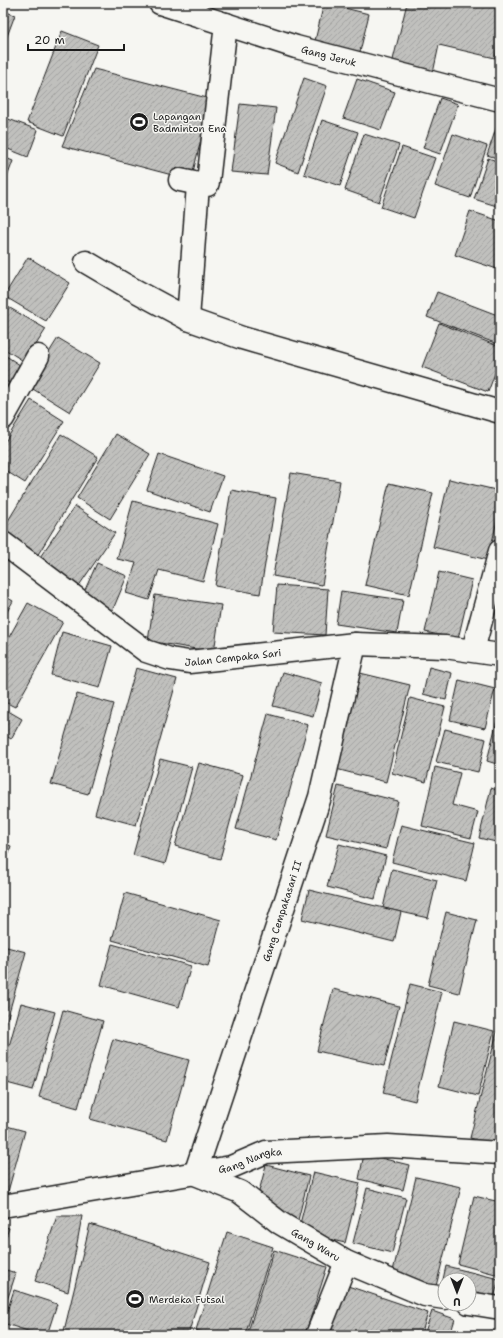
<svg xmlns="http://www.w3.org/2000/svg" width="503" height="1338" font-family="'Shantell Sans',sans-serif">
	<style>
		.building { fill: url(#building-hatch); stroke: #1c1c1c }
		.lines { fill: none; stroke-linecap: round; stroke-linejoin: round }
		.minor-casing { stroke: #1c1c1c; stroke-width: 25 }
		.minor { stroke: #f6f6f2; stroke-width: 22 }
		.labels { text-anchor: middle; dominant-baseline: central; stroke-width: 3; stroke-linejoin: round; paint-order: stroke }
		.street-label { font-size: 10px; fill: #1c1c1c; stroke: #f6f6f2 }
		.poi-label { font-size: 10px; fill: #1c1c1c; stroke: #f6f6f2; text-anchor: start }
	</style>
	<defs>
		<pattern id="building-hatch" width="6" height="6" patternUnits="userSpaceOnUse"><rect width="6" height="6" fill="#c0c0bd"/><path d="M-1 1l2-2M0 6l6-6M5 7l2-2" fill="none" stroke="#a4a4a2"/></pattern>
	</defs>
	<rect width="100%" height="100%" fill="#f6f6f2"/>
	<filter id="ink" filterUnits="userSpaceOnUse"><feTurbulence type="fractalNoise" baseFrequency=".025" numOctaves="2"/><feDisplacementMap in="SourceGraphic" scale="8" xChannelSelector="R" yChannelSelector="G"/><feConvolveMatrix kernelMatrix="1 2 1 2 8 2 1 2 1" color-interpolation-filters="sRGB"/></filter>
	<g filter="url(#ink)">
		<g class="building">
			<path d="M324,3L369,14L359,56L314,45Z"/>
			<path d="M407,3H500V34L495,58L439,45L433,73L392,64Z"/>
			<path d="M3,11L15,15L3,47Z"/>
			<path d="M62,31L98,45L63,136L27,122Z"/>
			<path d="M94,69L211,99L191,180L62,146Z"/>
			<path d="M500,70V87L496,86Z"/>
			<path d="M304,78L327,86L298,172L275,163Z"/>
			<path d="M357,79L395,92L381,130L343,118Z"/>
			<path d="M440,98L458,104L440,154L423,148Z"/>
			<path d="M240,104L276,108L267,175L231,172Z"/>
			<path d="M3,117L38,130L28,157L3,147Z"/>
			<path d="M500,117V159L487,155Z"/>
			<path d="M322,120L358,132L340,186L304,174Z"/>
			<path d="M364,134L399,145L379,202L345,190Z"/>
			<path d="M453,134L487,146L470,198L435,186Z"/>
			<path d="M402,147L435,158L414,218L381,207Z"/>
			<path d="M3,157L13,161L3,188Z"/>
			<path d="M488,158L500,162V207L474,199Z"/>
			<path d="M470,211L500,221V270L455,255Z"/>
			<path d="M28,257L70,283L46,321L4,296Z"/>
			<path d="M437,292L500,316V345L427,317Z"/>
			<path d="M3,304L46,329L25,362L3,348Z"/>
			<path d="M439,323L500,347V360L488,392L422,367Z"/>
			<path d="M58,338L100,363L70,412L28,386Z"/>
			<path d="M3,354L26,369L15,387L3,379Z"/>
			<path d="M31,400L64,421L25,483L3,469V445Z"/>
			<path d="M61,434L98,457L37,556L3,535V529Z"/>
			<path d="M116,434L150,454L110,519L77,498Z"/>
			<path d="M159,454L223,476L210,512L147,490Z"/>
			<path d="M291,473L340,481L322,585L273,576Z"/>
			<path d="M449,479L500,491V507L488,560L433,547Z"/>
			<path d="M389,483L433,493L409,595L365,585Z"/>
			<path d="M231,490L276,498L260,594L215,586Z"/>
			<path d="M133,501L218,524L203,581L159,570L149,600L126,593L136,563L117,559Z"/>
			<path d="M75,506L115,533L78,587L38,560Z"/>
			<path d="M97,563L127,576L111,614L80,601Z"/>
			<path d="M439,572L472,580L458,639L425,632Z"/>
			<path d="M277,585L328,589L325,635L273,632Z"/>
			<path d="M341,591L403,600L397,633L336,624Z"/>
			<path d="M3,595L13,601L3,619Z"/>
			<path d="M155,595L221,605L214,652L148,641Z"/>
			<path d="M28,603L63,622L15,707L3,701V648Z"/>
			<path d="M62,632L112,646L100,688L51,675Z"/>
			<path d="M429,667L452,673L446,700L423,694Z"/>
			<path d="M136,668L177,679L136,825L95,814Z"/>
			<path d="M283,672L322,683L313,716L273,706Z"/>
			<path d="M360,673L410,685L386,782L336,769Z"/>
			<path d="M459,680L495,689L485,728L450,720Z"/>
			<path d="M77,694L114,704L88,794L51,784Z"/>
			<path d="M410,698L445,707L426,782L392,773Z"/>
			<path d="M3,708L22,719L11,739L3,734Z"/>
			<path d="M500,708V765L487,761Z"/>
			<path d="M268,714L308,725L276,840L236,829Z"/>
			<path d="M445,729L486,739L478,772L436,762Z"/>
			<path d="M160,759L192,767L165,864L133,855Z"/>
			<path d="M199,763L243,775L220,859L175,846Z"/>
			<path d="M435,767L460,773L452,805L478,812L471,838L422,826Z"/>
			<path d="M338,786L398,801L386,849L326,835Z"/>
			<path d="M491,788L500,791V843L479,838Z"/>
			<path d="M401,825L475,843L466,881L392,862Z"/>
			<path d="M3,843L11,846L3,872Z"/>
			<path d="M339,844L386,856L375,899L327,887Z"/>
			<path d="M392,869L437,880L428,918L383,908Z"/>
			<path d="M309,890L401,912L394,942L302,919Z"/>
			<path d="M125,893L221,920L208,967L112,940Z"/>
			<path d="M446,912L477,920L459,993L428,985Z"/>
			<path d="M112,944L191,966L179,1007L101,985Z"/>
			<path d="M3,946L26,952L3,1034Z"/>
			<path d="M410,984L442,992L415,1101L383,1093Z"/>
			<path d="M333,989L399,1006L384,1066L317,1051Z"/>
			<path d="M21,1003L55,1012L33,1090L3,1082V1068Z"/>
			<path d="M63,1010L103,1021L78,1108L39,1097Z"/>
			<path d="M500,1020V1145L470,1138Z"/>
			<path d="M454,1021L494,1031L478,1096L439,1086Z"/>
			<path d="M113,1039L189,1060L167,1140L90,1119Z"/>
			<path d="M3,1125L25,1131L5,1202L3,1201Z"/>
			<path d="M364,1154L409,1165L403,1190L359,1179Z"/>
			<path d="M266,1165L309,1176L297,1224L257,1199Z"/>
			<path d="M313,1172L360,1183L345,1243L298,1232Z"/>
			<path d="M416,1177L461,1187L436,1286L392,1275Z"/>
			<path d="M367,1188L406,1198L392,1253L353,1243Z"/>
			<path d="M474,1196L500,1202L499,1275L458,1264Z"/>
			<path d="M57,1216H82L68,1292L35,1281Z"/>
			<path d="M90,1224L210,1262L188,1335H63Z"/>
			<path d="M3,1226L9,1228L3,1246Z"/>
			<path d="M227,1232L273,1247L245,1335H211L196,1330Z"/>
			<path d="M274,1250L327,1267L305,1335H247Z"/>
			<path d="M446,1266L499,1279L492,1306L469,1300V1280H445V1294L440,1293Z"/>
			<path d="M3,1269L16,1273L3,1313Z"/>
			<path d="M345,1285L428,1313L421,1335H335L328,1333Z"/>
			<path d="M14,1290L57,1304L47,1335H40L3,1323Z"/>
			<path d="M432,1311L455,1319L450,1335H424Z"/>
			<path d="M490,1330L500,1333V1335H488Z"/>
		</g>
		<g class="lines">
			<defs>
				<g id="minor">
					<path id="s1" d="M160,3L296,47L500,100"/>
					<path d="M180,180L204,185H207L208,182L226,24"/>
					<path d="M86,262L125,285L188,319L242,338L500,412"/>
					<path d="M188,319L198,185"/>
					<path d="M3,418L38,356"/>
					<path id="s2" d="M3,543L146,651L170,659L189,662L355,644L445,647L500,655"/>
					<path id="s3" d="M355,644L320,797L195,1174L240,1192L280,1223L346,1262L425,1295L445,1298"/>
					<path d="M473,650L500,551"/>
					<path id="s4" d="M3,1206L231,1167L266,1152L388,1146L500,1153"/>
					<path d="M469,1303L500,1308"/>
					<path d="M317,1335L346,1262"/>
				</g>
			</defs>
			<use href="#minor" class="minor-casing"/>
			<use href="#minor" class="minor"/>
		</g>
	</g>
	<defs>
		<symbol id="stadium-disc" viewBox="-11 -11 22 22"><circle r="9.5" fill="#1c1c1c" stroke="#f6f6f2"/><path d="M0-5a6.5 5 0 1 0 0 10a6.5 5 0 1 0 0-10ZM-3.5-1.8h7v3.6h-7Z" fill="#fff"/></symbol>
	</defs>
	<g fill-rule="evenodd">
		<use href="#stadium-disc" x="128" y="111" width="22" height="22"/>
		<use href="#stadium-disc" x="124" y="1288" width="22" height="22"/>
	</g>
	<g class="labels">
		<g class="street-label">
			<text stroke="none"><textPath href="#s1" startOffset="177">Gang Jeruk</textPath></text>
			<text stroke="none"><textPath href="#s2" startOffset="268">Jalan Cempaka Sari</textPath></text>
			<text transform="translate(282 911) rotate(-72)">Gang Cempakasari II</text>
			<text stroke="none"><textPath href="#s4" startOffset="252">Gang Nangka</textPath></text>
			<text stroke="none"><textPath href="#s3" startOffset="695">Gang Waru</textPath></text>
		</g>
		<g class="poi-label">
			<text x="153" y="116">Lapangan<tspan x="153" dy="12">Badminton Ena</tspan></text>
			<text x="149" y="1299">Merdeka Futsal</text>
		</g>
	</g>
	<rect width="503" height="1338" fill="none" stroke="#f6f6f2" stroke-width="16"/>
	<rect x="8" y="8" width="487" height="1322" fill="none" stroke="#1c1c1c" stroke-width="1.5" filter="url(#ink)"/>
	<g transform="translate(457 1292) rotate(180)"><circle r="19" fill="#f6f6f2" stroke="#9f9f9c"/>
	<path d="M0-3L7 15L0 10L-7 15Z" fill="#1c1c1c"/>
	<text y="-6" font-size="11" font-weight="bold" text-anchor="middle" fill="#1c1c1c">U</text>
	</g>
	<path d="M28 44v6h96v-6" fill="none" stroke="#1c1c1c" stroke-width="2"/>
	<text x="34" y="44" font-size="12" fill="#1c1c1c" stroke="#f6f6f2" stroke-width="3" paint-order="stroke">20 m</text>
</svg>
